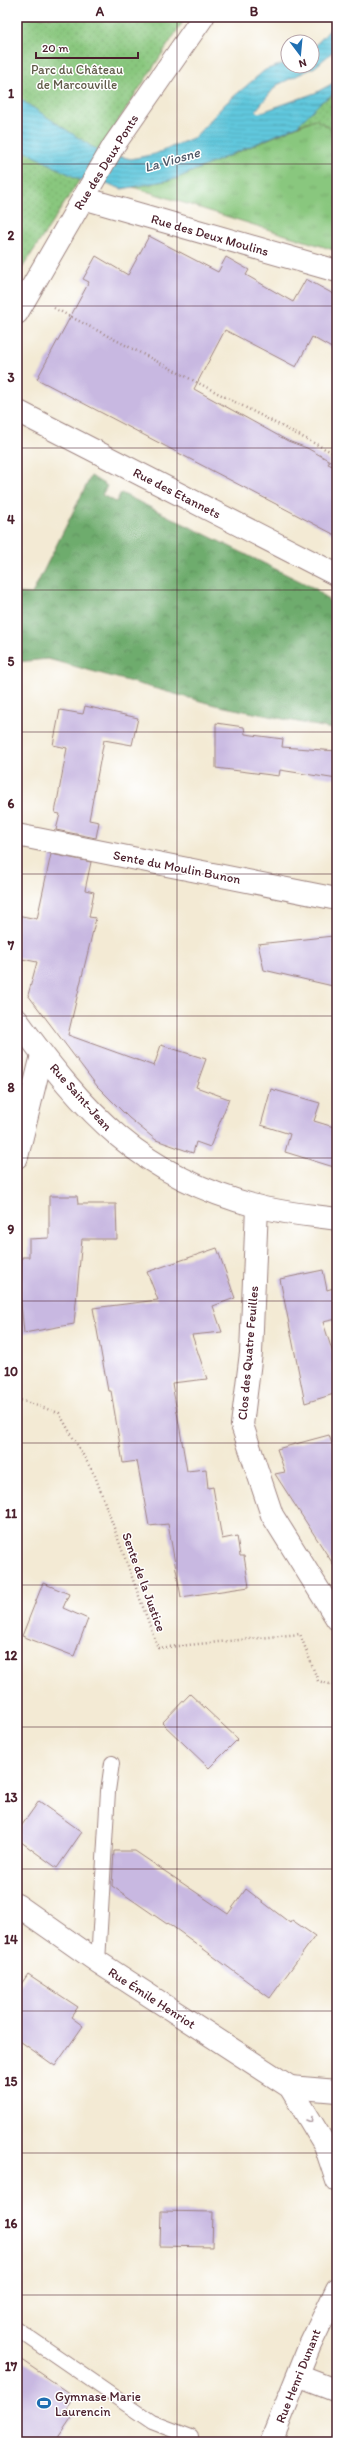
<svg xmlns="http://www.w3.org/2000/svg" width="354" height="2459" font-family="Itim,sans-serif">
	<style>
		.grass { fill: url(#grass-tufts); stroke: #6a7354 }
		.forest { fill: url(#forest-crowns); stroke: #5c664c }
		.park { fill: url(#park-dots); stroke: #6a7354 }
		.water { fill: url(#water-rules); stroke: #557484 }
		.building { fill: #c8b8e1 }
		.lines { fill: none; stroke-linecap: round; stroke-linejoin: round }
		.service-casing { stroke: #9e8480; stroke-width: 16 }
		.minor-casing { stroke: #9e8480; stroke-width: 24 }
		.tertiary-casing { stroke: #9e8480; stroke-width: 24 }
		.path { stroke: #9e8480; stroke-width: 2.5; stroke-dasharray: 1 3; stroke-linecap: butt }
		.service { stroke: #fff; stroke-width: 14 }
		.minor { stroke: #fff; stroke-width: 22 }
		.tertiary { stroke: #fff; stroke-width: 22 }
		.oneway { stroke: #ae9aa0 }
		.grid { fill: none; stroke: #4a1f2b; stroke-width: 1; stroke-opacity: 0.55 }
		.labels { text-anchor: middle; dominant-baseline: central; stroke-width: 3; stroke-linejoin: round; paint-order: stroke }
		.park-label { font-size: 13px; fill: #605a48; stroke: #fff }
		.street-label { font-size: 13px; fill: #4a1f2b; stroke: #fff }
		.poi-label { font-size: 13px; fill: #4a1f2b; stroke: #fff; text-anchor: start }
		.water-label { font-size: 14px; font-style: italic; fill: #525a69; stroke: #fff }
		.neatline { fill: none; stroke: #4a1f2b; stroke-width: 1.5 }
		.grid-label { font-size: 13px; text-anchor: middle; font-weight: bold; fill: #4a1f2b }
	</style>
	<defs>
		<pattern id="grass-tufts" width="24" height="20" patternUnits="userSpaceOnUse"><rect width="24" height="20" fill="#89c77e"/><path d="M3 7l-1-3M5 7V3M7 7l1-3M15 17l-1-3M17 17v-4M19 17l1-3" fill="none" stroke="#78aa6d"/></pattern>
		<pattern id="forest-crowns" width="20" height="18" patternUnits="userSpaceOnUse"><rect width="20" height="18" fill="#6eac6d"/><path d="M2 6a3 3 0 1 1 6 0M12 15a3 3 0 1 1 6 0" fill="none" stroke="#5c8b5a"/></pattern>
		<pattern id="park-dots" width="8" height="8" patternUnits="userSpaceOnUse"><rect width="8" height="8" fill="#89c77e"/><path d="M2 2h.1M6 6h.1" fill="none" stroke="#78aa6d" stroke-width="1.8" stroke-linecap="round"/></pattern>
		<pattern id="water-rules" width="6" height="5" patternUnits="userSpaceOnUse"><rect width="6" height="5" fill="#60c8dd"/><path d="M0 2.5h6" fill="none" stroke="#55abbe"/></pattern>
	</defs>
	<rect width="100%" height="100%" fill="#fff"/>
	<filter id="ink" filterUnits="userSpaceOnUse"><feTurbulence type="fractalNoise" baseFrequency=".025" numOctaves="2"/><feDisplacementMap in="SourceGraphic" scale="8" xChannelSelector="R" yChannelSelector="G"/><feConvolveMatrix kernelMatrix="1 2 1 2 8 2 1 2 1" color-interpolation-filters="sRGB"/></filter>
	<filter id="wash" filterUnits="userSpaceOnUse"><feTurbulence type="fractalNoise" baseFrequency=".012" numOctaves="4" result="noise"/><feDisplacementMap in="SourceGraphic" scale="16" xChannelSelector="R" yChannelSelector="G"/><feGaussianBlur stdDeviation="0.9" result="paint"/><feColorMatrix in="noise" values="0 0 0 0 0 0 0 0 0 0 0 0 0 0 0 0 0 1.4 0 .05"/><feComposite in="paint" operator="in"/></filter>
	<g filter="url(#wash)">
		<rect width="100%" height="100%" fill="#f3ead4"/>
		<path class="grass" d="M315,119L330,128L337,141V251L133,187L175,179Z"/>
		<path class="forest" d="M91,476L107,486L102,495L116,502L121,493L316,589L337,608V730L215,705L48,659L17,662V593L32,594Z"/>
		<g class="park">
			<path d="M17,17H186L17,276Z"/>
			<path d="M337,92V141L330,128L315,119L297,126L321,102Z"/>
		</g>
		<path class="water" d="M337,22V48L315,67L277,85L256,110L259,113L315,93L337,81V92L321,102L297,126L175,179L122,189L111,185L80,180L17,147V97L100,152L131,159L155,154L195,137L225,104L265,70L288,62V66H312V49Z"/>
		<g id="blocks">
			<g class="building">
				<path d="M149,236L218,272L226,257L249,270L246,275L293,302L306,279L337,296V351L312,337L296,367L225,330L194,389L288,441L307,448L330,461L328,464L337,468V536L37,379L89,282L83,279L96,256L128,275Z"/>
				<path d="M85,706L138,718L132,745L104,740L89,820L99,822L96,838L56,830L60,814L55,813L67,748L53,745L60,710L83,714Z"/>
				<path d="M216,723L244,727L245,734L283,739L282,747L337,751V779L280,770L279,776L216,768Z"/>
				<path d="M51,854L91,862L85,890L94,892L89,917L96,918L68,1035L154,1066L161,1045L206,1059L196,1087L229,1099L210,1147L196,1142L193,1153L156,1140L129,1118L97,1086L28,995L37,962L17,958V915L37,919Z"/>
				<path d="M333,936L337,987L264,970L258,944Z"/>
				<path d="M271,1089L320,1103L314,1121L337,1128V1168L285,1152L290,1134L261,1125Z"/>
				<path d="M49,1196H77L78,1204H116L117,1239H82L74,1324L24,1333L20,1294L22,1257H29V1239L49,1238Z"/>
				<path d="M217,1248L235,1298L213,1306L222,1332L192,1335L207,1379L172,1383L187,1471L206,1469L208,1488L213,1487L222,1539L237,1536L240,1556H244L249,1587L181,1597L168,1524L149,1526L137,1461L123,1463L111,1391H108L93,1308L158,1300L147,1272Z"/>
				<path d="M323,1270L327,1290L337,1287V1319L323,1322L337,1366V1393L305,1403L280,1279Z"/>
				<path d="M329,1435L337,1458V1570L275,1474L285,1472L277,1449Z"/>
				<path d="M43,1583L69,1594L63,1608L88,1619L74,1656L22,1636Z"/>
				<path d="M190,1694L238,1739L209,1768L162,1723Z"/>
				<path d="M39,1801L82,1832L57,1868L17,1839V1832Z"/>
				<path d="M114,1851H135L228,1914L246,1889L290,1923L292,1920L315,1936L270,1998L168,1923L167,1924L112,1886Z"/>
				<path d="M28,1974L78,2007L71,2017L83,2026L55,2066L17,2039V1990Z"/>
				<path d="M161,2211L213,2212L212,2247L160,2246Z"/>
				<path d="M17,2357L74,2396L66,2409L74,2414L55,2442H17Z"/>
			</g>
		</g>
	</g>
	<g filter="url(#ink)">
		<use href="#blocks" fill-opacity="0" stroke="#9e8480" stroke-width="1"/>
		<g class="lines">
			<defs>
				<g id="service">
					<path d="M98,1962L108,1791L112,1763"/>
					<path d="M17,2329L152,2422L191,2437"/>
				</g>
				<g id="minor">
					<path d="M83,198L337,271"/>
					<path d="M17,313L114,145L203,17"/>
					<path d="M17,411L337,575"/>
					<path d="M17,835L337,899"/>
					<path d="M17,1157L42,1055"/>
					<path d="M257,1207L251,1353L242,1425L272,1515L337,1619"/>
					<path d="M17,1905L98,1962L290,2087L325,2145L337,2181"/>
					<path d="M290,2087L337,2091"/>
					<path d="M298,2376L337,2391"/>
				</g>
				<g id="tertiary">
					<path d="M17,1020C85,1113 141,1176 256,1206C282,1213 310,1215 337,1219"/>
					<path d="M271,2442L310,2345L337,2289"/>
				</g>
			</defs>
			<use href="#service" class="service-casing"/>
			<use href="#minor" class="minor-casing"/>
			<use href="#tertiary" class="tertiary-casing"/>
			<g class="path">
				<path d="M54,308L337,455"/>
				<path d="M17,1399L59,1413L95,1476L158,1648L300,1634L318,1681L337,1686"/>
			</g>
			<use href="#service" class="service"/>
			<use href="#minor" class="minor"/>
			<use href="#tertiary" class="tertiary"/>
		</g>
		<defs><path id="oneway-chevron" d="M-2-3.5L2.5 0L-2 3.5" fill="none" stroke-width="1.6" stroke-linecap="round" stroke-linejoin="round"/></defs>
		<use class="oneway" href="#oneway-chevron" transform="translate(310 2120) rotate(59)"/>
	</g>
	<path class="grid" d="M177,17V2442M17,164H337M17,306H337M17,448H337M17,590H337M17,732H337M17,874H337M17,1016H337M17,1158H337M17,1301H337M17,1443H337M17,1585H337M17,1727H337M17,1869H337M17,2011H337M17,2153H337M17,2295H337"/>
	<defs>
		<symbol id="stadium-bare" viewBox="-9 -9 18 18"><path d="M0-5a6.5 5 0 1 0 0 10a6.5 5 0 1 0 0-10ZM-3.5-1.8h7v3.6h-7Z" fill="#1f6fb2" stroke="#fff" stroke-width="2.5" paint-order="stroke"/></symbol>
	</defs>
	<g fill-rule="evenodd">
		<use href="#stadium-bare" x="34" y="2393" width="20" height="20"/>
	</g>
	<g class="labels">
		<g class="park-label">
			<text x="77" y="69">Parc du Château<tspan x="77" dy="15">de Marcouville</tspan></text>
		</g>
		<g class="street-label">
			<text transform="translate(106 162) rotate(-58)">Rue des Deux Ponts</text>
			<text transform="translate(210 235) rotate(16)">Rue des Deux Moulins</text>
			<text transform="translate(177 493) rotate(27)">Rue des Etannets</text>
			<text transform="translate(177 867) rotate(11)">Sente du Moulin Bunon</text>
			<text transform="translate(81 1097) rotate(48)">Rue Saint-Jean</text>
			<text transform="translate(248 1353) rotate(-85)">Clos des Quatre Feuilles</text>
			<text transform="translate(144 1582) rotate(70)">Sente de la Justice</text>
			<text transform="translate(152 1998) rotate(33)">Rue Émile Henriot</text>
			<text transform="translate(298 2376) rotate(-68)">Rue Henri Dunant</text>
		</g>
		<g class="poi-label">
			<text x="55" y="2396">Gymnase Marie<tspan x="55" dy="15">Laurencin</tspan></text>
		</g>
		<g class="water-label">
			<text transform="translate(172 160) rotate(-16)">La Viosne</text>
		</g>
	</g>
	<rect width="354" height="2459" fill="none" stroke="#fff" stroke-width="44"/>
	<g transform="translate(300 54) rotate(164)"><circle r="19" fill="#ffffff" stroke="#b7a5aa"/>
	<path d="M0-3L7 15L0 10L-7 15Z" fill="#1f6fb2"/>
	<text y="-6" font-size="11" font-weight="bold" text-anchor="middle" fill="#4a1f2b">N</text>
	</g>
	<path d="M36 52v6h102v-6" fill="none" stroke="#4a1f2b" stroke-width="2"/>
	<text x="42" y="52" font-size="12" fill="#4a1f2b" stroke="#ffffff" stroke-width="3" paint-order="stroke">20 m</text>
	<rect x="22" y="22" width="310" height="2415" class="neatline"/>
	<g class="grid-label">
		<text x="100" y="16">A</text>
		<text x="254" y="16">B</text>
		<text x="11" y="98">1</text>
		<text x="11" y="240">2</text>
		<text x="11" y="382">3</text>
		<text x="11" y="524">4</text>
		<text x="11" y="666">5</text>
		<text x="11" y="808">6</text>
		<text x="11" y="950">7</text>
		<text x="11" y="1092">8</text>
		<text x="11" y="1234">9</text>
		<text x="11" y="1376">10</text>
		<text x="11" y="1518">11</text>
		<text x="11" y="1660">12</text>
		<text x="11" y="1802">13</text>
		<text x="11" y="1944">14</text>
		<text x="11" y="2086">15</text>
		<text x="11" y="2228">16</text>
		<text x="11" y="2371">17</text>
	</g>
</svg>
